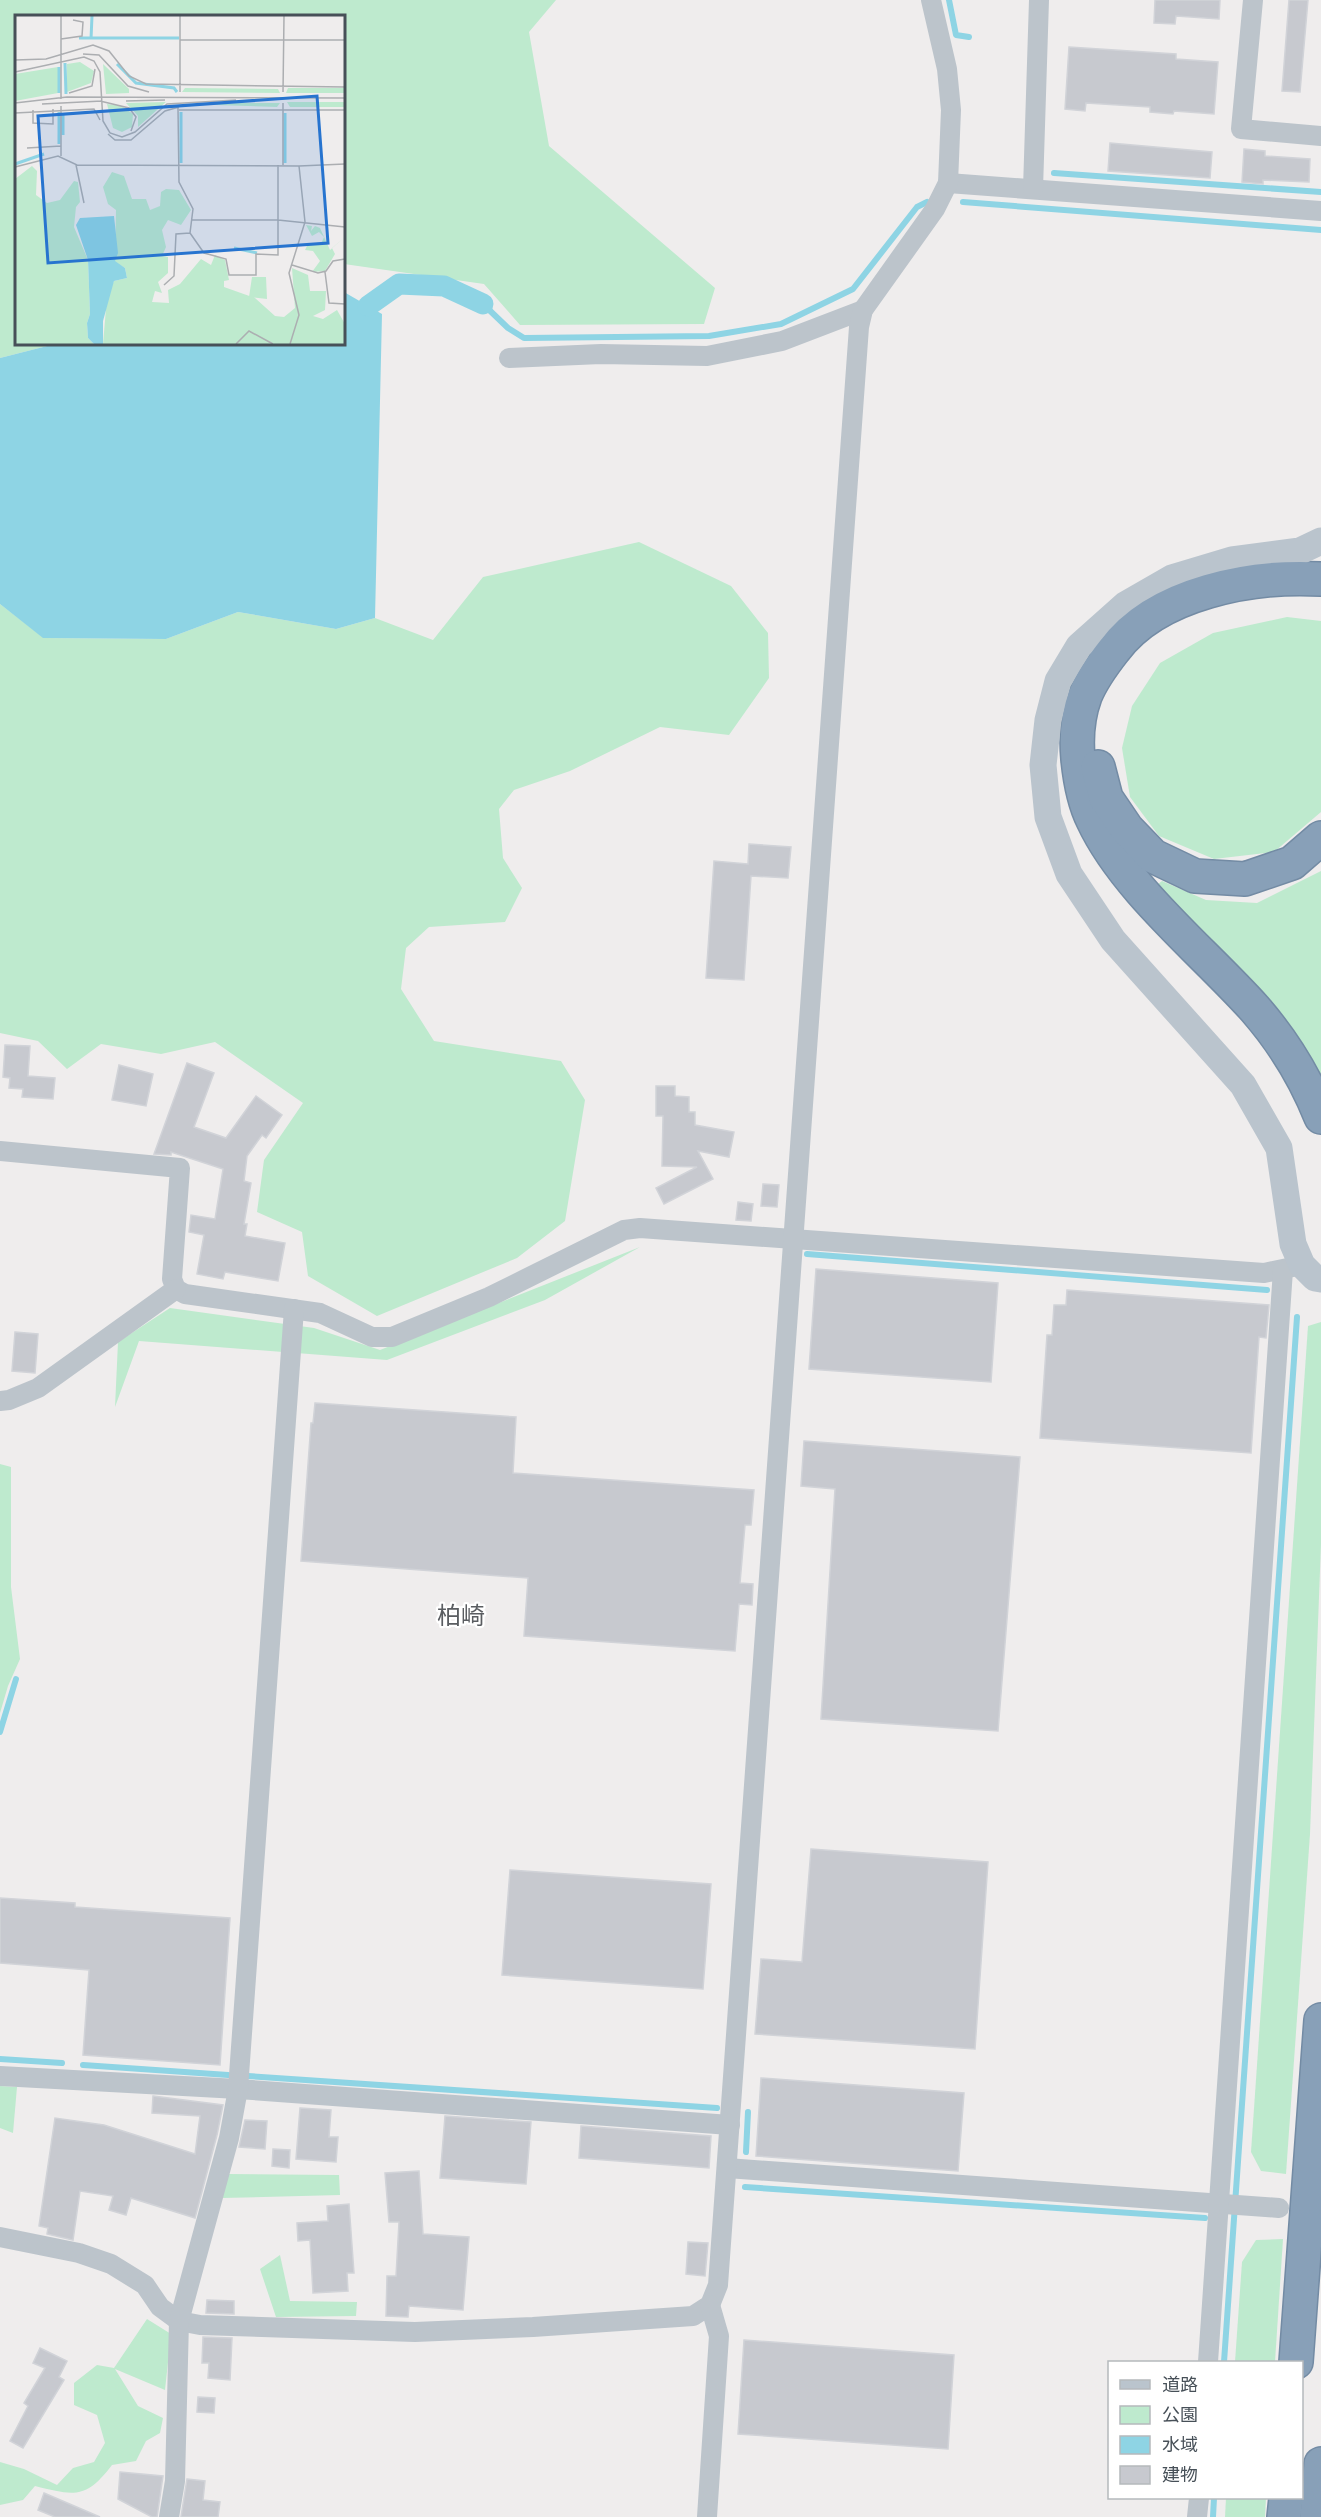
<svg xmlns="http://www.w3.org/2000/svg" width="1321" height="2517" font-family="'Golos Text','Noto Sans JP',sans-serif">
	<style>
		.green { fill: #beeace }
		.water { fill: #8ed4e4 }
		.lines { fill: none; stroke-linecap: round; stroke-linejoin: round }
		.stream { stroke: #8ed4e4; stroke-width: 6 }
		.canal { stroke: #8ed4e4; stroke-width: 21 }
		.building { fill: #c7c9cf; stroke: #d1d3d8; stroke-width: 1.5 }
		.highway-casing { stroke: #738ba4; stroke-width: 36 }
		.street { stroke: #bcc4cb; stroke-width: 20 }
		.secondary { stroke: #bac4cd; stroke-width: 27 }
		.highway { stroke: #88a0b8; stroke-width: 33 }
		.labels { text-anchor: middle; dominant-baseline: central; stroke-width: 4.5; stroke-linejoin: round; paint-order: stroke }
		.quarter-label { font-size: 24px; fill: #5a5d61; stroke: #fff }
		.inset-river { fill: none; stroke: #8ed4e4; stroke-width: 3 }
		.inset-road { fill: none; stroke: #acaeb1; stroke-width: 1.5 }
		.view { fill: #2774cf; fill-opacity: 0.15; stroke: #2774cf; stroke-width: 3 }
		.inset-edge { fill: none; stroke: #475058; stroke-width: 3 }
	</style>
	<rect width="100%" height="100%" fill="#efeded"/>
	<g class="green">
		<path d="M0,0H556L529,32L549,146L715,288L704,324L520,325L484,284L344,264V16H16V344H55L0,358Z"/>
		<path d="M639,542L731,586L768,633L769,678L729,735L660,727L570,771L514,790L499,809L503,858L522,888L505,922L429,927L406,948L401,989L434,1041L561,1061L585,1100L565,1221L517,1258L377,1316L308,1276L302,1232L257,1212L264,1160L303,1103L215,1042L161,1054L101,1044L67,1069L38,1041L0,1033V604L44,638L166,639L238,612L336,629L375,618L433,640L483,577Z"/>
		<path d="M1287,617L1321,621V812L1274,852L1214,859L1159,836L1130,797L1122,748L1132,706L1160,663L1213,633Z"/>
		<path d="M1321,871V1083L1153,888L1162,881L1206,900L1257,903Z"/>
		<path d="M640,1247L545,1300L387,1360L139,1341L115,1407L118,1342L170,1308L314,1328L380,1350Z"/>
		<path d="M1321,1322V1544L1310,1834L1286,2174L1261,2171L1251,2152L1308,1326Z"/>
		<path d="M0,1464L11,1467V1587L20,1659L8,1686L0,1713Z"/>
		<path d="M0,2086L17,2087L13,2133L0,2128Z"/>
		<path d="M228,2174L339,2175L340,2195L222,2198Z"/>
		<path d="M1283,2239L1275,2362H1235L1242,2262L1256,2240Z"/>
		<path d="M280,2255L290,2301L357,2302L356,2316L276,2317L260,2269Z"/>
		<path d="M147,2319L171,2334L165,2390L115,2369L138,2406L163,2418L160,2433L146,2441L136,2461L112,2465C86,2499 75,2496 35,2486L23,2500L0,2505V2462L24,2469L57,2485L73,2468L94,2462L105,2443L97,2415L74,2405V2383L97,2365L114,2368Z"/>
		<path d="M1226,2498H1266L1265,2517H1225Z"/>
	</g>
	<path class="water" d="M344,292L382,314L375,618L336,629L238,612L166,639L43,638L0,604V358L55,344H344Z"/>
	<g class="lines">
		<g class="stream">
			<path d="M949,0L956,35L969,37"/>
			<path d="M1054,173L1321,192"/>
			<path d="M963,202L1321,230"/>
			<path d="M483,304L508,328L524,338L709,336L781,324L853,289L917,207L927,202"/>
			<path d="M807,1254L1267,1290"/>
			<path d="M0,1732L16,1679"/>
			<path d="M0,2059L62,2063"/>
			<path d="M83,2065L228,2075"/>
			<path d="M248,2076L717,2108"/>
			<path d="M746,2152L748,2112"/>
			<path d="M745,2187L1205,2218"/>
			<path d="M1224,2362L1297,1317"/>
			<path d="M1213,2517L1214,2498"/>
		</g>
		<path class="canal" d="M368,306L399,284L444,286L483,304"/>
	</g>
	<g class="building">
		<path d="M1155,0H1220L1219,19L1176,16L1175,24L1154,23Z"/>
		<path d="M1289,0H1308L1300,92L1282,91Z"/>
		<path d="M1069,47L1176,54V59L1218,62L1214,114L1174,111L1173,114L1150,112V107L1086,103L1085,111L1065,109Z"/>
		<path d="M1110,143L1212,152L1210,178L1108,171Z"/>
		<path d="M1244,149L1265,151V156L1310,159L1309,182L1263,180V184L1242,182Z"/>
		<path d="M749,844L791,847L788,878L751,876L744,980L706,978L714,861L748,864Z"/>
		<path d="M5,1045L30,1046L28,1076L55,1078L53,1099L22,1097L23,1089L9,1088L10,1078L3,1077Z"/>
		<path d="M187,1063L214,1073L194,1127L226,1138L256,1096L282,1115L266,1138L262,1135L247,1156L244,1181L251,1183L244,1224H247L245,1236L285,1243L278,1281L225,1272L223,1279L197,1274L204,1235L189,1232L191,1215L215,1219L223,1169L171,1152V1155L154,1154Z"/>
		<path d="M119,1065L153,1074L146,1106L112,1100Z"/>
		<path d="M656,1086H675V1096L689,1097V1112H695V1125L734,1132L729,1157L698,1151L713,1179L664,1204L656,1188L697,1167L662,1166L663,1116H656Z"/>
		<path d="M763,1184L779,1185L777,1207L761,1206Z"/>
		<path d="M738,1202L753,1204L751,1221L736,1220Z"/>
		<path d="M816,1269L998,1283L991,1382L809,1369Z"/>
		<path d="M1067,1290L1269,1305L1266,1338L1259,1337L1251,1453L1040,1438L1047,1335H1052L1054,1305H1066Z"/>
		<path d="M15,1332L38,1334L35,1373L12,1371Z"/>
		<path d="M315,1403L516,1417L513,1473L754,1490L751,1525H745L740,1583L753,1584L752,1605L739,1604L735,1651L524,1636L528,1578L301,1561L311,1423H313Z"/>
		<path d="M804,1441L1020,1457L998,1731L821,1719L835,1489L801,1486Z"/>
		<path d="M811,1849L988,1862L975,2049L755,2034L761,1959L802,1962Z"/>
		<path d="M510,1870L711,1884L703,1989L502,1975Z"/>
		<path d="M0,1898L75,1903V1907L230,1918L220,2065L83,2055L89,1970L0,1963Z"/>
		<path d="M761,2078L964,2093L958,2171L756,2156Z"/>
		<path d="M153,2096L223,2105L217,2135L195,2218L131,2198L126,2215L109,2210L113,2196L80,2191L73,2240L47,2234L48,2228L39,2226L55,2118L104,2125L195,2154L200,2116L152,2113Z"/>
		<path d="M300,2108L331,2110L329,2137H338L336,2162L296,2159Z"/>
		<path d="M445,2116L531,2122L526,2184L440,2178Z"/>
		<path d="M245,2120L267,2121L265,2149L239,2147Z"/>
		<path d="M581,2126L711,2136L709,2168L579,2158Z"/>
		<path d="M273,2149L290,2150L289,2168L272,2166Z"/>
		<path d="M419,2171L423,2234L469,2237L463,2310L409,2306L408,2317L386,2316L387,2276H396L399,2222H389L385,2173Z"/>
		<path d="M349,2204L354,2273H347L348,2291L313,2293L310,2240L298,2241L297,2223L328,2221L327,2206Z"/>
		<path d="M688,2242L708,2243L705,2276L686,2274Z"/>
		<path d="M207,2300L234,2301V2314L206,2313Z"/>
		<path d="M203,2337L232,2338L230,2380L208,2378L209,2363H202Z"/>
		<path d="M744,2340L954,2355L948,2449L738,2434Z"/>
		<path d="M40,2348L67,2361L59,2377L64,2380L23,2448L10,2441L28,2406L24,2403L45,2368L33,2363Z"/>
		<path d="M198,2397L215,2398L214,2413L197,2412Z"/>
		<path d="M120,2472L163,2476L157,2517H152L118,2499Z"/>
		<path d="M187,2479L205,2481L203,2500L220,2502L218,2517H181Z"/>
		<path d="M44,2493L100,2517H55L38,2510Z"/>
	</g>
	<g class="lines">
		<defs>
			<g id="highway">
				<path d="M1321,579C1253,575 1157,592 1114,650C1103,664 1092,679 1085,696C1078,715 1076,738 1078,759C1080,779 1084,802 1093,820C1125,889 1204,952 1255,1009C1282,1040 1306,1079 1321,1117"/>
				<path d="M1098,767L1106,798L1127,829L1153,856L1195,876L1245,879L1292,863L1321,838"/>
				<path d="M1296,2362L1321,2020"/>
				<path d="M1284,2517L1286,2498"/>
				<path d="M1317,2517L1321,2464"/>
			</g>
		</defs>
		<use href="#highway" class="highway-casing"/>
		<g class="street">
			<path d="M1253,0L1241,129L1321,136"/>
			<path d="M948,183L1321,211"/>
			<path d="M1033,189L1039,0"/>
			<path d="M509,358L601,354L707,356L782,341L863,310"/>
			<path d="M0,1151L180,1168L172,1279L176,1289L185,1294L320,1313L372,1337H392L489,1297L624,1230L640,1228L1264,1273L1302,1265"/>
			<path d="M0,1401L9,1400L38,1388L176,1289"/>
			<path d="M0,2076L238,2089L730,2125"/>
			<path d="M727,2168L1279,2208"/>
			<path d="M0,2237L79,2253L111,2264L145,2285L160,2307L179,2321L200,2325L415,2332L533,2327L693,2316L710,2305L718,2285L859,327L863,310L935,209L948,183L951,110L947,69L931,0"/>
			<path d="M1208,2362L1283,1270"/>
			<path d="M169,2517L175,2481L179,2321L229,2138L238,2089L294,1309"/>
			<path d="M707,2517L719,2336L710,2305"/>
			<path d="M1197,2517L1199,2498"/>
		</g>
		<path class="secondary" d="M1321,541L1300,551L1232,560L1172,578L1125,605L1079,646L1058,681L1048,720L1043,765L1048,817L1069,874L1113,940L1243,1085L1279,1148L1293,1244L1302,1265L1315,1278L1321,1279"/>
		<use href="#highway" class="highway"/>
	</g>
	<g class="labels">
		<g class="quarter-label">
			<text x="461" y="1614">柏崎</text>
		</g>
	</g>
	<g transform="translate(15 15)">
		<rect width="330" height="330" fill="#efeded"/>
		<path d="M65,47L79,56L76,68L52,77V49ZM88,49L114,74V78L91,79ZM43,52V78L0,86V59ZM170,73L263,74L265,78L167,77ZM273,73H330V78H271ZM151,87L123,112V101L111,88ZM272,87H330V92H275ZM265,88L262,92L169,89L227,88ZM92,89L107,91L118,99L117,112L107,117L98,113ZM17,151L22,156L21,180L32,188L45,185L59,166L63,167L65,187L61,192L59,212L73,245L75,299L72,308L73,323L79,329H0V164ZM97,157L109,161L117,184H131L135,195L145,191L146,177L151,174L164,175L176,195L166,210L153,205L147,215L151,232L147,241L153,242V258L143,267L147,278L140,276L137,287L154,288L153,275L165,269L186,244L196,250L200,240L210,245L214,265L209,266V272L240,283L260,301L269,302L280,293L277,253L293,260L295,276H311L310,295L298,301L308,304L322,295L330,309V329H88L92,282L99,266L112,263L110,253L100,247L101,195L93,189L88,172ZM291,210L297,211L296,216L300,211L305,213L315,235L330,222L317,233L320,239L310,256L297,257L305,246L298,236L290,235L293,229H306L309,222L304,217L297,221ZM237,262H251L252,284L234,282Z" fill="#beeace"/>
		<path d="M99,201L103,238L100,246L110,253L112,263L99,266L88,306V329H79L73,323L72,308L75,299L73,245L61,210L65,203Z" fill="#8ed4e4"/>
		<path class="inset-river" d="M64,23H164M76,24L77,1M50,48L51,79M102,49L121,68L159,73L162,77M44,52V78M270,98V148M48,120V98M44,129V97M166,148V97M0,149L29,139M219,233L242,238"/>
		<path class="inset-road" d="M165,1V77M46,24L67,21L68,7L58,5M165,25H330M68,39L84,40L113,71L134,77M0,45L31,44L78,30L94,36L114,61L131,69L330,72M0,57L69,42L79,46L85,57L88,106L95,118L107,122L120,117L152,89L221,85M268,77L269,1M54,78L77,71L80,54M46,84V1M85,86L114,93L121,102L116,116M111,86L150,85M0,88L52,82L330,83M27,89L87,86M163,93L164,167L178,194L175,218L189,238L211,244L214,260H241V239L263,240V150M18,95V108L38,109V94M164,95H330M0,98L79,94L85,105M93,119L100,125H116L150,96L164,92M12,133L46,131M46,141V91M61,150L69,188M268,150V88M284,151L330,149M0,152L43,141L62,150L284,151L290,207L274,258L284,300L275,329M176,205H263L330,212M277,250L303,258L311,256L318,246L330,244M310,257L314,288L330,289M149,270L159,261L161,219L175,218M221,329L234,316L258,329"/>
		<path class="view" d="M302,81L313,228L33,248L23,101Z"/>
		<rect width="330" height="330" class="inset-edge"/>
	</g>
	<rect x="1108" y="2361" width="195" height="138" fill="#ffffff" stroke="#b5b9bc" stroke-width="1.5"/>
	<rect x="1120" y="2380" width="30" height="9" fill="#bac4cd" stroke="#b5b9bc" stroke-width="1.5"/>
	<text x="1162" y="2391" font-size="18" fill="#475058">道路</text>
	<rect x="1120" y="2406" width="30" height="18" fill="#beeace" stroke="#b5b9bc" stroke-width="1.5"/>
	<text x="1162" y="2421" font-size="18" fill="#475058">公園</text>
	<rect x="1120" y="2436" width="30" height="18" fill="#8ed4e4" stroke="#b5b9bc" stroke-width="1.5"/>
	<text x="1162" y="2451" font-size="18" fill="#475058">水域</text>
	<rect x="1120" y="2466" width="30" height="18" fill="#c7c9cf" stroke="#b5b9bc" stroke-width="1.5"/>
	<text x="1162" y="2481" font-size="18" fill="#475058">建物</text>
</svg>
